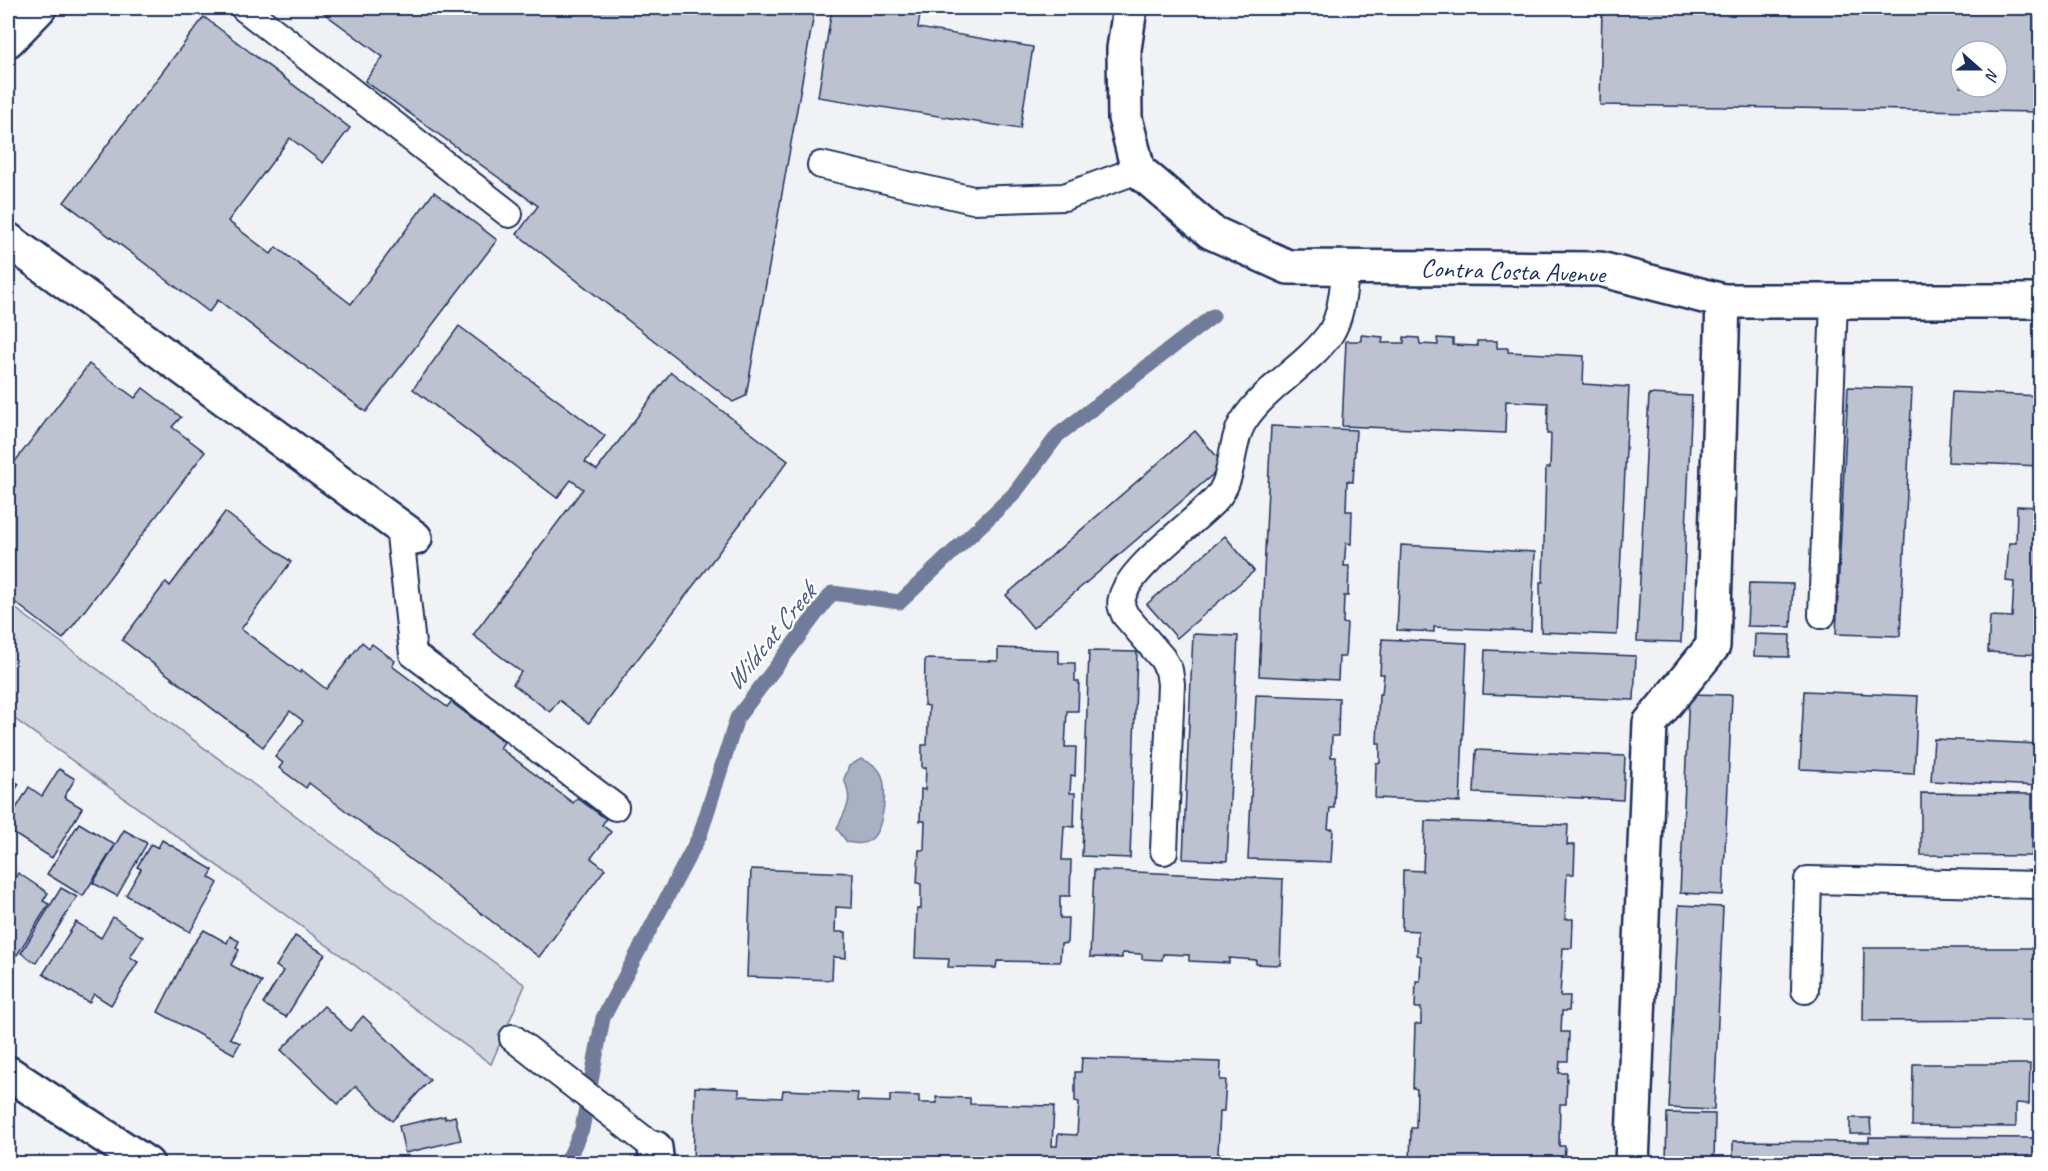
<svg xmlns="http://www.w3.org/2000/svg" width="2048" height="1171" font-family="Caveat,sans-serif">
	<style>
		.green { fill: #d2d6df; stroke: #76829e; stroke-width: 1.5 }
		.water { fill: #a8b0c2; stroke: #707c9a; stroke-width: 1.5 }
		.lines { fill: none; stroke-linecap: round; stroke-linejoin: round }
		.stream { stroke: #707c9a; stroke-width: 15 }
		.building { fill: #bcc2d0; stroke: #1b2f5e; stroke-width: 1.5; fill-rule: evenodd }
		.lane-casing { stroke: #1b2f5e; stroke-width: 30 }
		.street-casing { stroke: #1b2f5e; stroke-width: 38 }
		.lane { stroke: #fff; stroke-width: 26 }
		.street { stroke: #fff; stroke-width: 33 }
		.labels { text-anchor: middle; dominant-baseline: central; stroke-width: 4.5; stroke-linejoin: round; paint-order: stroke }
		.street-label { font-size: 26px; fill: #1b2f5e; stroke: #fff }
		.water-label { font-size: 27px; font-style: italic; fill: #4c5c81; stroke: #fff }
	</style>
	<rect width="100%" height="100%" fill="#f1f2f5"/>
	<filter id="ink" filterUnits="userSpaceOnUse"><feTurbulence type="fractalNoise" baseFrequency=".0167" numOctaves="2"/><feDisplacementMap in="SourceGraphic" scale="12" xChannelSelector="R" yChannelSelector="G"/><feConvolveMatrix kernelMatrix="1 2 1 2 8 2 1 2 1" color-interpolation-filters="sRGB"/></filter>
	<g filter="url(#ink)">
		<path class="green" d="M8,603L525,985L491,1064L8,714Z"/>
		<path class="water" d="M861,759C869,762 875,764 880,772C889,785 884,830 870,840C863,845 855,844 847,842L837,829C846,806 854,805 844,779L849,766Z"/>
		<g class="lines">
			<path class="stream" d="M566,1164L582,1129L603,1018L700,835L737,718L832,593L900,602L1013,495L1058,435L1213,316"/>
		</g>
		<g class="building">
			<path d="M317,8H815L746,396L733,402L517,234L538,206L365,81L383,57Z"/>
			<path d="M832,8H921L918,28L1033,47L1020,129L818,97Z"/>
			<path d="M1602,8H2040V112L1600,105ZM1961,51H1997V87H1961Z"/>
			<path d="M204,17L350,128L323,163L290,138L228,221L271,254L276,247L351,304L434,192L497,240L366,412L218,300L209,312L64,202Z"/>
			<path d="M459,326L605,436L585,462L597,470L671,372L788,461L589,723L559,700L550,712L513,684L521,672L473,635L583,489L571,480L557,498L413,389Z"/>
			<path d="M1361,335L1383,337L1382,343H1404V337L1419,338L1420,344L1438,345L1437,338L1453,339V345L1477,346V341H1497V348H1508V352L1584,356L1583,384L1629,387L1617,635L1541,632L1540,582H1543L1546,468H1550L1551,434H1547L1548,403L1506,401L1505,433L1342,426L1346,341H1361Z"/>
			<path d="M89,364L135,398L143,388L181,417L172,427L205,452L63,639L8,597V567L12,562L8,558V458L14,463Z"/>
			<path d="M1848,387L1912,389L1900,636L1836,634Z"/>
			<path d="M1952,392L2040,396V466L1948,462Z"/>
			<path d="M1649,394L1692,396L1681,642L1637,641Z"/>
			<path d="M1271,426L1356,430L1353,482L1347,481L1346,511H1352L1351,544L1346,543L1344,566H1349L1348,596H1344L1343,623L1347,624L1345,657H1339L1338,680L1259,676Z"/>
			<path d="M1195,431L1224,465L1033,628L1006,595Z"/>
			<path d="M2017,506L2040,507V655L1988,652L1990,616L2012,617L2014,582L2006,581L2009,543H2016Z"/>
			<path d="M225,512L291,562L241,629L300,673L302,670L326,689L362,642L369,648L372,644L395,661L392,666L447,707L451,702L504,742L500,748L573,803L577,798L606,819L602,825L611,832L591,858L605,869L539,957L309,783L306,788L279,768L283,763L275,757L303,721L290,711L263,747L122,640L166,582L170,586Z"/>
			<path d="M1225,536L1254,571L1177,638L1147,604Z"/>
			<path d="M1401,545L1535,552L1531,631L1434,627V632L1397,630Z"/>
			<path d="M1749,583L1793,584L1791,627L1747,626Z"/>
			<path d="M1193,634L1238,636L1227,861L1183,859Z"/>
			<path d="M1755,634L1790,635L1789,657L1754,656Z"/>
			<path d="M1382,639L1467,643L1460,802L1375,798L1376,763H1380V743H1377L1379,694H1382L1384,674H1380Z"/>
			<path d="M998,648L1059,650V663H1075V681L1079,682L1078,711H1067L1065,747H1076L1075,776L1071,775L1070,793H1075L1074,827L1064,826L1062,860H1071L1070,896H1060V918H1068L1067,943L1061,944L1060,962L997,961L996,968L948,967L949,959L915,958L917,909H921V884L917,883L919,850H924L925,821H920L921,789L925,790L926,768H922V745H927L929,706L924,705L925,659L998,661Z"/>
			<path d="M1485,650L1636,656L1634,700L1483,694Z"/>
			<path d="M1089,651L1137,652L1130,858L1082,856Z"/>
			<path d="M1804,691L1918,696L1914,774L1800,769Z"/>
			<path d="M1689,694L1732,695L1723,895L1680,893Z"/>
			<path d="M1256,695L1339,698L1338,736H1332L1331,757H1336L1334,808H1330L1328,829H1333L1331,862L1248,859Z"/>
			<path d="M1934,739L2040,744V786L1931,781Z"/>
			<path d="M1476,750L1625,756L1623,800L1474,793Z"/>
			<path d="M59,769L75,779L64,797L82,808L52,858L8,830V822L29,787L42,796Z"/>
			<path d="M8,777L19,784L8,802Z"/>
			<path d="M1921,793L2032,794V856L1921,855Z"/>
			<path d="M1425,821L1568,825L1567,845H1575L1574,874H1567L1565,919H1573L1572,948H1563L1560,996H1570L1569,1011H1562L1561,1032H1569L1568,1061H1560L1559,1073H1567L1566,1104H1560L1559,1146H1565L1564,1164H1410L1411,1128H1416L1417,1089L1413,1088L1415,1024H1421V1008H1415L1416,981H1420L1421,956L1417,955L1418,931L1402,930L1403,870L1423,871Z"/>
			<path d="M79,823L115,845L83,896L47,874Z"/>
			<path d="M124,830L147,843L117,896L93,883Z"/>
			<path d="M162,840L213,870L209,877L218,883L190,932L126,895L141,869L137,867L151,844L158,848Z"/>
			<path d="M751,869L853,873L852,908L836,907L835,932H846V958L833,957L832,980L747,977Z"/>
			<path d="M1094,870L1283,879L1280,965L1256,964V960L1229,958V963L1189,961V955L1163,954L1162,960L1142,959V954L1122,953V958L1090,957Z"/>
			<path d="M18,873L48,893L43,901L49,904L17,955L8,948V879L13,882Z"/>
			<path d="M61,888L77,897L36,963L21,953Z"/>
			<path d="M1679,905L1723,907L1714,1110L1669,1108Z"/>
			<path d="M113,917L143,937L130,957L138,962L111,1005L94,994L89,1003L43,974L76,922L101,938Z"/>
			<path d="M204,930L227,943L230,936L239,941L236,948L239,950L231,965L262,982L230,1038L240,1043L234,1054L158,1012L190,949Z"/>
			<path d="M295,936L325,954L286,1017L263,1004L283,971L276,966Z"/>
			<path d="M1864,948H2040V1020L1863,1021Z"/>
			<path d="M324,1006L350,1031L363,1016L430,1080L392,1121L356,1086L338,1104L281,1050Z"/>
			<path d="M1082,1058L1221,1062L1220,1080H1226L1224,1111H1220L1218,1154H1223V1164H693L695,1087L739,1089V1096L782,1098L783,1090L858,1093L857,1101L890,1102V1095L919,1096V1103H937L936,1097L970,1098V1104L1054,1106L1052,1146H1057L1058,1134L1077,1135L1079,1102L1075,1101V1072H1081Z"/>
			<path d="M1913,1064H2030L2029,1104L2016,1103V1127L1912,1126Z"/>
			<path d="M1667,1113L1715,1114L1714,1164H1666Z"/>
			<path d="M445,1116V1119L455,1116L461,1140L405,1153L399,1126Z"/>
			<path d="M1850,1118H1870L1871,1134H1850Z"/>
			<path d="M1869,1137L2040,1138V1164H1733V1141L1869,1142Z"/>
		</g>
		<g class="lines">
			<defs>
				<g id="lane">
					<path d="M244,8L509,214"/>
					<path d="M821,165L973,200L1064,197L1138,170"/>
					<path d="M399,526L413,654L615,807"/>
					<path d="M1822,615L1834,301"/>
					<path d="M1164,851L1171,684L1169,670L1162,658L1125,615C1122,608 1120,605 1122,598C1129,568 1194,523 1216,499C1235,478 1229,445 1243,422C1265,387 1306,367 1330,334C1342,316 1343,288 1346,267"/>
					<path d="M1805,990L1808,880L2040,885"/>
					<path d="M513,1038L655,1148"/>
				</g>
				<g id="street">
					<path d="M1130,8L1124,49L1125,118L1138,170L1211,232L1288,267L1600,269L1723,301H2040"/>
					<path d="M8,40L39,8"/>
					<path d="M8,240L415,538"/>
					<path d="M8,1073L147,1164"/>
					<path d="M655,1148L657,1164"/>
					<path d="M1632,1164L1650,723L1713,646L1723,301"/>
				</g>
			</defs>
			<use href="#lane" class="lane-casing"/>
			<use href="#street" class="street-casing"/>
			<use href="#lane" class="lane"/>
			<use href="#street" class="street"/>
		</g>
	</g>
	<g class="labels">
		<g class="street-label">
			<text transform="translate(1513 271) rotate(2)">Contra Costa Avenue</text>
		</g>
		<g class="water-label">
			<text transform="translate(770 637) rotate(-51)">Wildcat Creek</text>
		</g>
	</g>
	<rect width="2048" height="1171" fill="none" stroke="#fff" stroke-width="30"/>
	<rect x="15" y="15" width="2018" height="1141" fill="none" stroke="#1b2f5e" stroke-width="2" filter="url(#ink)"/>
	<g transform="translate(1979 69) rotate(111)"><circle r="28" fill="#ffffff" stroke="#a4acbf" stroke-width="1.5"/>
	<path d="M0-4.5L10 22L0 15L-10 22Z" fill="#1b2f5e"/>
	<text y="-9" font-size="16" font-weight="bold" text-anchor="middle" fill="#1b2f5e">N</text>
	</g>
</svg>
